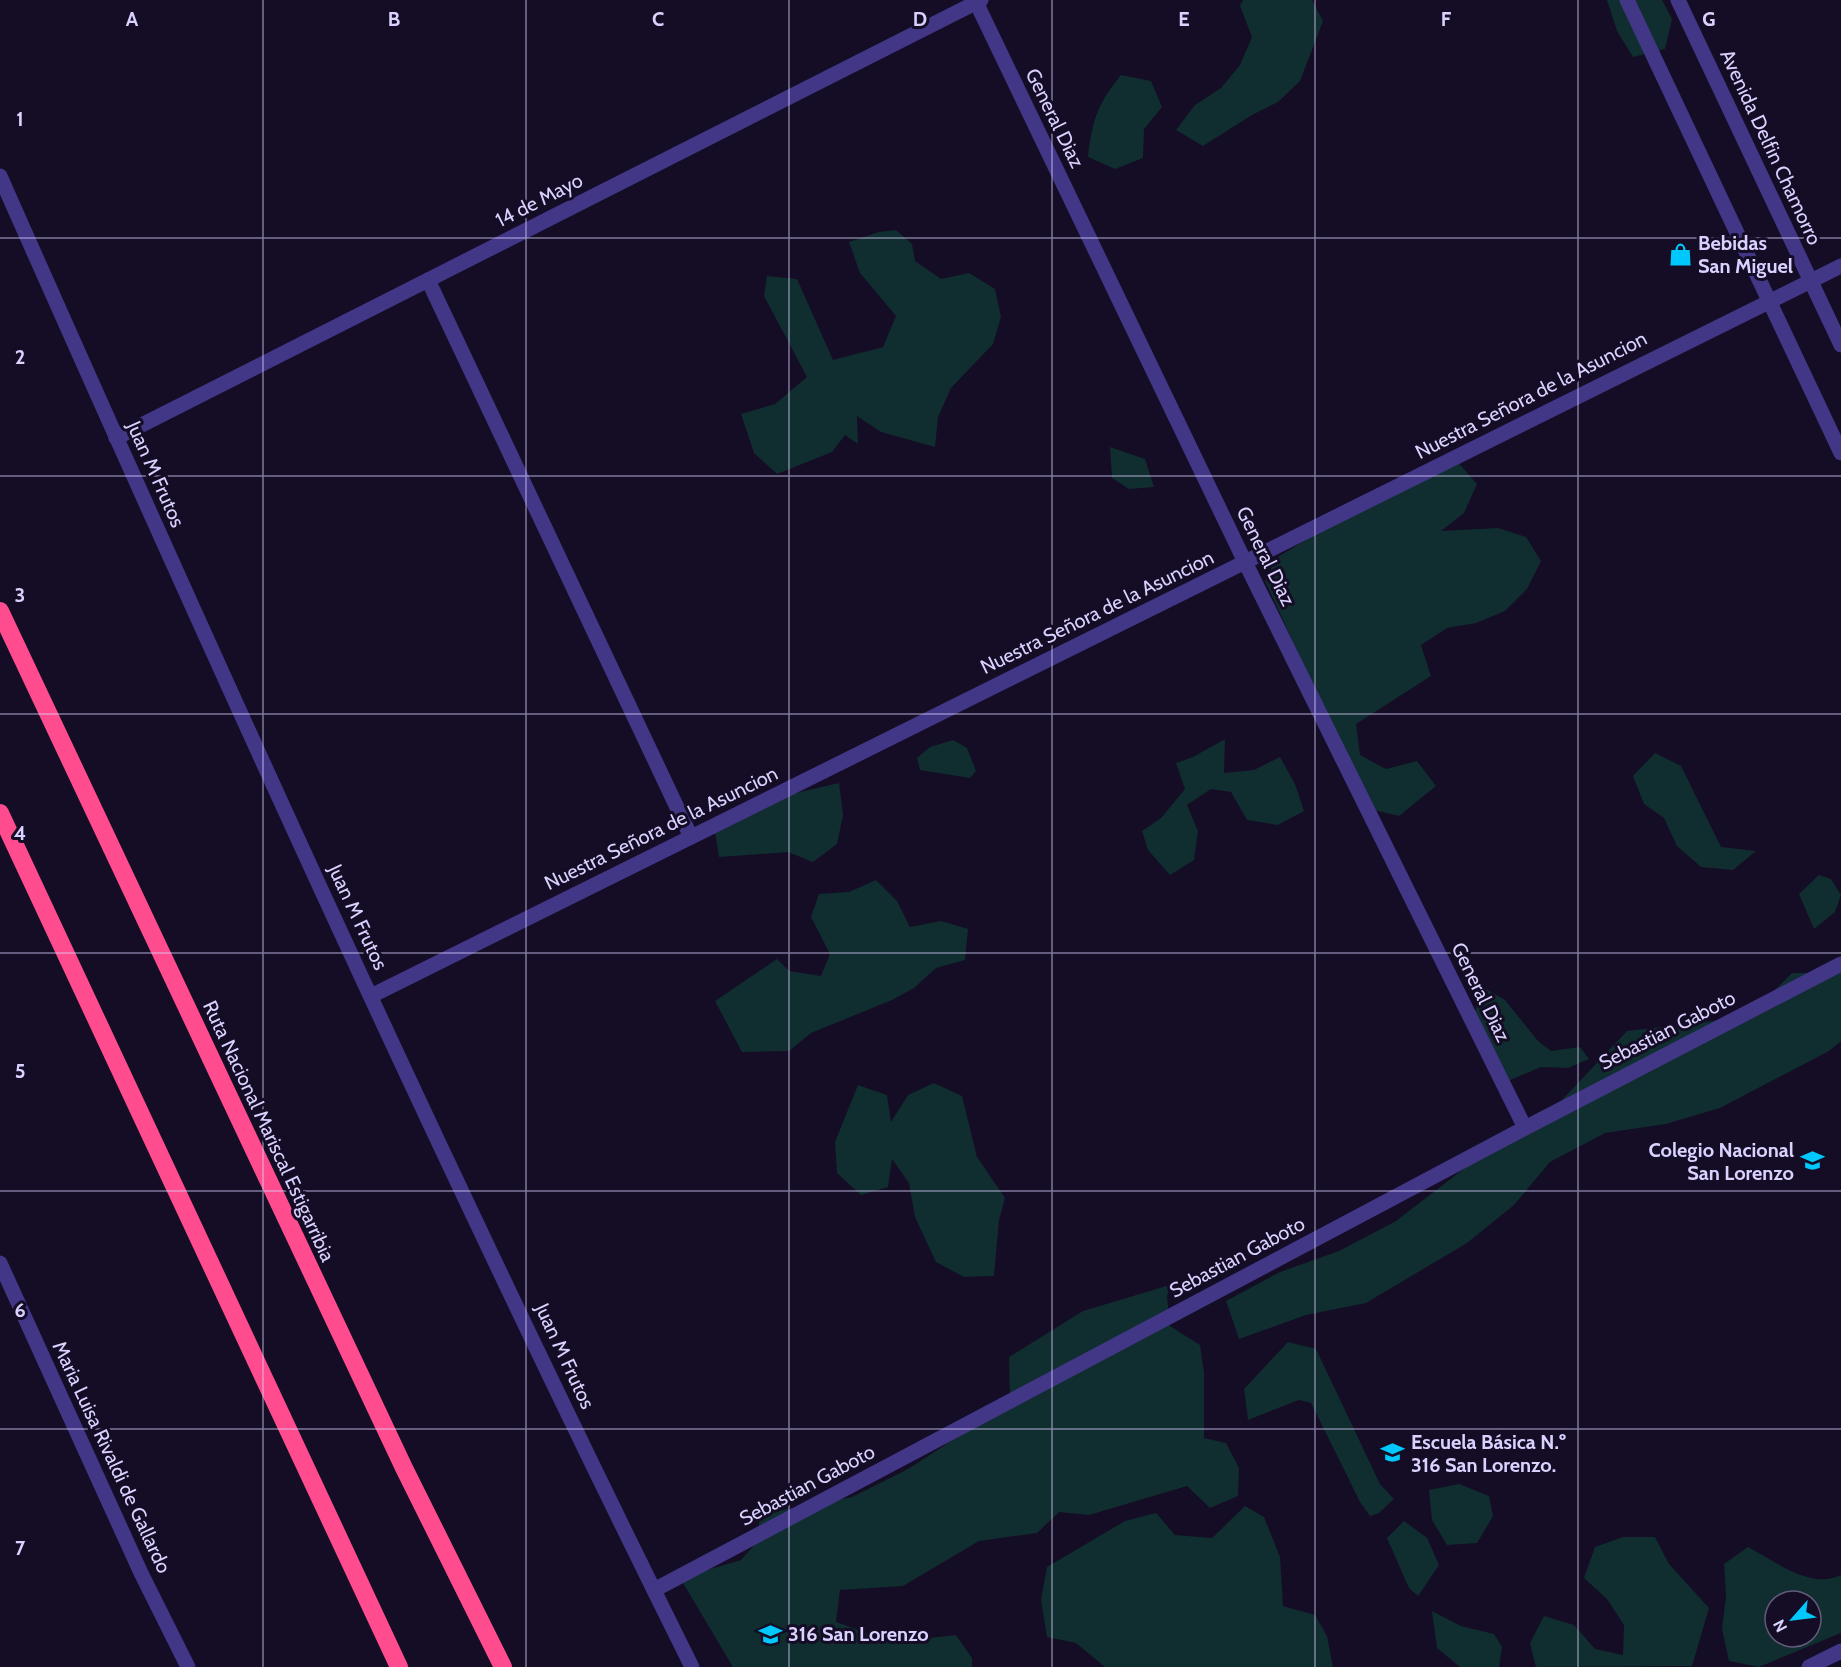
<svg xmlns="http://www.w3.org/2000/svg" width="1841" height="1667" font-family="Cabin,sans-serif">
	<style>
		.green { fill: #102d2f; fill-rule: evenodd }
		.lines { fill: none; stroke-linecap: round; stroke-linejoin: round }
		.street { stroke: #423686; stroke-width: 15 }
		.highway { stroke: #ff4c8e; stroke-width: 18 }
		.grid { fill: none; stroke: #dbd1ff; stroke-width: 1.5; stroke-opacity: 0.55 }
		.labels { text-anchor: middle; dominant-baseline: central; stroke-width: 6; stroke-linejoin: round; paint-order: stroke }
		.street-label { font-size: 20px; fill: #dbd1ff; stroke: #140d25 }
		.poi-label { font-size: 20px; font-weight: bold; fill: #dbd1ff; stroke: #140d25; text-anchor: start }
		.grid-label { font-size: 20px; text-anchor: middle; font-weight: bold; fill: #dbd1ff; stroke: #140d25; stroke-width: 6; stroke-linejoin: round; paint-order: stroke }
	</style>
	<rect width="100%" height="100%" fill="#140d25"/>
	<g class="green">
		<path d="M1243,0H1312L1323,21L1300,81L1278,102L1252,115L1203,146L1176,130L1195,105L1221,88L1240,65L1252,37L1240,6Z"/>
		<path d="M1607,0H1662L1672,19L1665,49L1633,57L1617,31Z"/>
		<path d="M1121,75L1151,81L1162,107L1144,129L1143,158L1115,169L1088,157C1092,120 1098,103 1121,75Z"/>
		<path d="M896,230L912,244L915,261L941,279L969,273L995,289L1001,317L993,344L951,388L938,417L935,447L881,432L857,416L858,444L845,435L832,452L777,474L754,453L741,414L775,404L807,377L764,296L767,276L797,279L833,360L883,347L896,316L860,273L849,242L879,232Z"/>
		<path d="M1110,447L1145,459L1154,487L1129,489L1112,478Z"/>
		<path d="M1456,460L1477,484L1464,513L1441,531L1498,528L1526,537L1541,561L1527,589L1505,611L1476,623L1447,628L1421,645L1431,676L1356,724L1360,755L1386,769L1417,761L1436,786L1399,816L1370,809L1265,581L1276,558L1331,525Z"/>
		<path d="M1225,739L1224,773L1254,770L1280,757L1295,784L1304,811L1278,825L1247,820L1231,792L1211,789L1187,805L1198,831L1194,860L1170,875L1148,850L1142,831L1161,818L1185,789L1176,763L1193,757Z"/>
		<path d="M953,740L967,748L976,771L970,778L920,770L917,758L930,747Z"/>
		<path d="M1655,753L1681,766L1721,847L1756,851L1733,870L1701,867L1677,846L1664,818L1644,804L1633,776Z"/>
		<path d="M839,783L843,815L837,844L813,862L788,852L719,857L715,832L783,796Z"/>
		<path d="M1819,875L1831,879L1841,895L1835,912L1814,929L1799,894Z"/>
		<path d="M876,880L897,901L910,927L941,921L968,929L965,960L936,968L914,988L892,1000L811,1033L789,1051L742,1052L715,1001L777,959L789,971L821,976L830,954L811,917L819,894L849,892Z"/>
		<path d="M1792,973H1841V1041L1829,1051L1720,1108L1666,1124L1605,1133L1550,1162L1514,1205L1467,1243L1366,1303L1306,1315L1239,1339L1226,1301L1280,1272L1339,1251L1396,1221L1492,1147L1544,1119L1627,1031L1748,1017Z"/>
		<path d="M1479,985L1505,1000L1538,1041L1551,1051L1580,1047L1589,1059L1568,1068L1541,1067L1508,1081L1475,1016Z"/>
		<path d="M934,1083L962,1096L977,1157L1005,1198L999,1220L994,1276L964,1277L936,1262L915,1217L909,1183L892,1159L888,1187L861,1195L837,1173L835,1142L858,1085L887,1095L891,1122L908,1095Z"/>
		<path d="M1170,1285L1167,1296L1170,1326L1200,1345L1204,1373V1438L1226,1443L1239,1468L1238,1496L1210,1508L1187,1486L1089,1515L1059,1512L1037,1533L979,1541L903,1586L840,1590L836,1622L893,1642L956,1635L972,1658V1667H733L680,1578L741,1560L757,1542L760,1514L852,1497L908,1469L1010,1403L1009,1357L1083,1311Z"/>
		<path d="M1288,1342L1316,1349L1380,1484L1394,1499L1379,1513L1370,1516L1360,1502L1311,1403L1299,1400L1248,1420L1244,1389Z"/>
		<path d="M1459,1484L1489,1496L1493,1516L1477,1543L1447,1545L1432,1520L1429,1490Z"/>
		<path d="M1245,1506L1264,1517L1280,1557L1283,1606L1315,1615L1327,1636L1333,1667H1105L1076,1643L1047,1637L1041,1600L1047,1567L1125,1521L1156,1513L1175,1535L1212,1538Z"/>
		<path d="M1404,1521L1427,1538L1439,1565L1418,1596L1409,1588L1387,1538Z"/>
		<path d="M1623,1537H1655L1669,1564L1709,1608L1692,1666L1536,1667L1530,1643L1544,1616L1574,1625L1595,1649L1623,1655L1624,1625L1607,1599L1584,1578L1595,1547Z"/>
		<path d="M1748,1547C1775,1561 1810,1590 1841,1575V1633L1759,1667L1729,1661L1722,1629L1726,1596L1724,1564ZM1775,1601H1811V1637H1775Z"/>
		<path d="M1432,1611L1461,1626L1494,1634L1502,1647L1499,1667H1460L1437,1648Z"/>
	</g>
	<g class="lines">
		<g class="street">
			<path d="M975,0L1245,562L1525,1128"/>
			<path d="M1627,0L1841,453"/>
			<path d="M1678,0L1841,345"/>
			<path d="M0,176C222,677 448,1177 692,1667"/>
			<path d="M428,280L691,837"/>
			<path d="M116,438L981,0"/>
			<path d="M371,996L1841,266"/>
			<path d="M0,1263L141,1573L188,1667"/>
			<path d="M654,1590L1525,1128L1841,964"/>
			<path d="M1809,1667L1841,1651"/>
		</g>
		<g class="highway">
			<path d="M0,611L404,1468L503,1667"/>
			<path d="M0,813L399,1667"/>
		</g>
	</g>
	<path class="grid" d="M263,0V1667M526,0V1667M789,0V1667M1052,0V1667M1315,0V1667M1578,0V1667M0,238H1841M0,476H1841M0,714H1841M0,953H1841M0,1191H1841M0,1429H1841"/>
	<defs>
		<symbol id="shop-bare" viewBox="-9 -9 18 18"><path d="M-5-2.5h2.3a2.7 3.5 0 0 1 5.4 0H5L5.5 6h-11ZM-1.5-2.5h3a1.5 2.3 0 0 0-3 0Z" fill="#00c8fc" stroke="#140d25" stroke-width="2.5" paint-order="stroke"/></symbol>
		<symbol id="school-bare" viewBox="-9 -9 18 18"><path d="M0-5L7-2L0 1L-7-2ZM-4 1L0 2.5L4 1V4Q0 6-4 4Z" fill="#00c8fc" stroke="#140d25" stroke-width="2.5" paint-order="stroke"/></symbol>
	</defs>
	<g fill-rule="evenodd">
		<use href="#shop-bare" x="1664" y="238" width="33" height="33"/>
		<use href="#school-bare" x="1796" y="1144" width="33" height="33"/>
		<use href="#school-bare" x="1376" y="1436" width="33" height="33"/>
		<use href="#school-bare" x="754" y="1618" width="33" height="33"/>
	</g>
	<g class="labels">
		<g class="street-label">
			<text transform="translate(1055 118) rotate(64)">General Diaz</text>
			<text transform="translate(1771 147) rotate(65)">Avenida Delfin Chamorro</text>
			<text transform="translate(539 200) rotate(-27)">14 de Mayo</text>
			<text transform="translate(1531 395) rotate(-27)">Nuestra Señora de la Asuncion</text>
			<text transform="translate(156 474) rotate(66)">Juan M Frutos</text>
			<text transform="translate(1266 556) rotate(64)">General Diaz</text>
			<text transform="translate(1097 612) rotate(-26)">Nuestra Señora de la Asuncion</text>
			<text transform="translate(661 828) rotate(-26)">Nuestra Señora de la Asuncion</text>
			<text transform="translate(358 917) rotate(65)">Juan M Frutos</text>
			<text transform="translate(1481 992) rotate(64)">General Diaz</text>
			<text transform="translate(1667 1030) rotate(-27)">Sebastian Gaboto</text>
			<text transform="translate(269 1131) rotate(65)">Ruta Nacional Mariscal Estigarribia</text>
			<text transform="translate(1237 1257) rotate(-28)">Sebastian Gaboto</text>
			<text transform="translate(565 1356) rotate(65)">Juan M Frutos</text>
			<text transform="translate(112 1457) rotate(65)">Maria Luisa Rivaldi de Gallardo</text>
			<text transform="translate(807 1485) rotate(-28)">Sebastian Gaboto</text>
		</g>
		<g class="poi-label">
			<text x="1698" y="243">Bebidas<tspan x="1698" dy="23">San Miguel</tspan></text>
			<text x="1794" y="1150" text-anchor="end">Colegio Nacional<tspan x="1794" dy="23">San Lorenzo</tspan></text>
			<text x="1411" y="1442">Escuela Básica N.º<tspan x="1411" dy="23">316 San Lorenzo.</tspan></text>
			<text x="788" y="1634">316 San Lorenzo</text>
		</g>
	</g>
	<g class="grid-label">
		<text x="132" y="26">A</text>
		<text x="394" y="26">B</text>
		<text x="658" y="26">C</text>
		<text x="920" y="26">D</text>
		<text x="1184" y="26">E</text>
		<text x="1446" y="26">F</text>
		<text x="1709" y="26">G</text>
		<text x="20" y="126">1</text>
		<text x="20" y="364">2</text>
		<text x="20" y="602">3</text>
		<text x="20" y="840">4</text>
		<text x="20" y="1078">5</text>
		<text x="20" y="1317">6</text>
		<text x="20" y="1555">7</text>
	</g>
	<g transform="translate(1793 1619) rotate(242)"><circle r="28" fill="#140d25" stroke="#645b7c" stroke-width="1.5"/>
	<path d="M0-4.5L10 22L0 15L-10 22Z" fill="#00c8fc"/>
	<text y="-9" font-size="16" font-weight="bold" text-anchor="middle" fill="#dbd1ff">N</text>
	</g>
</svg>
